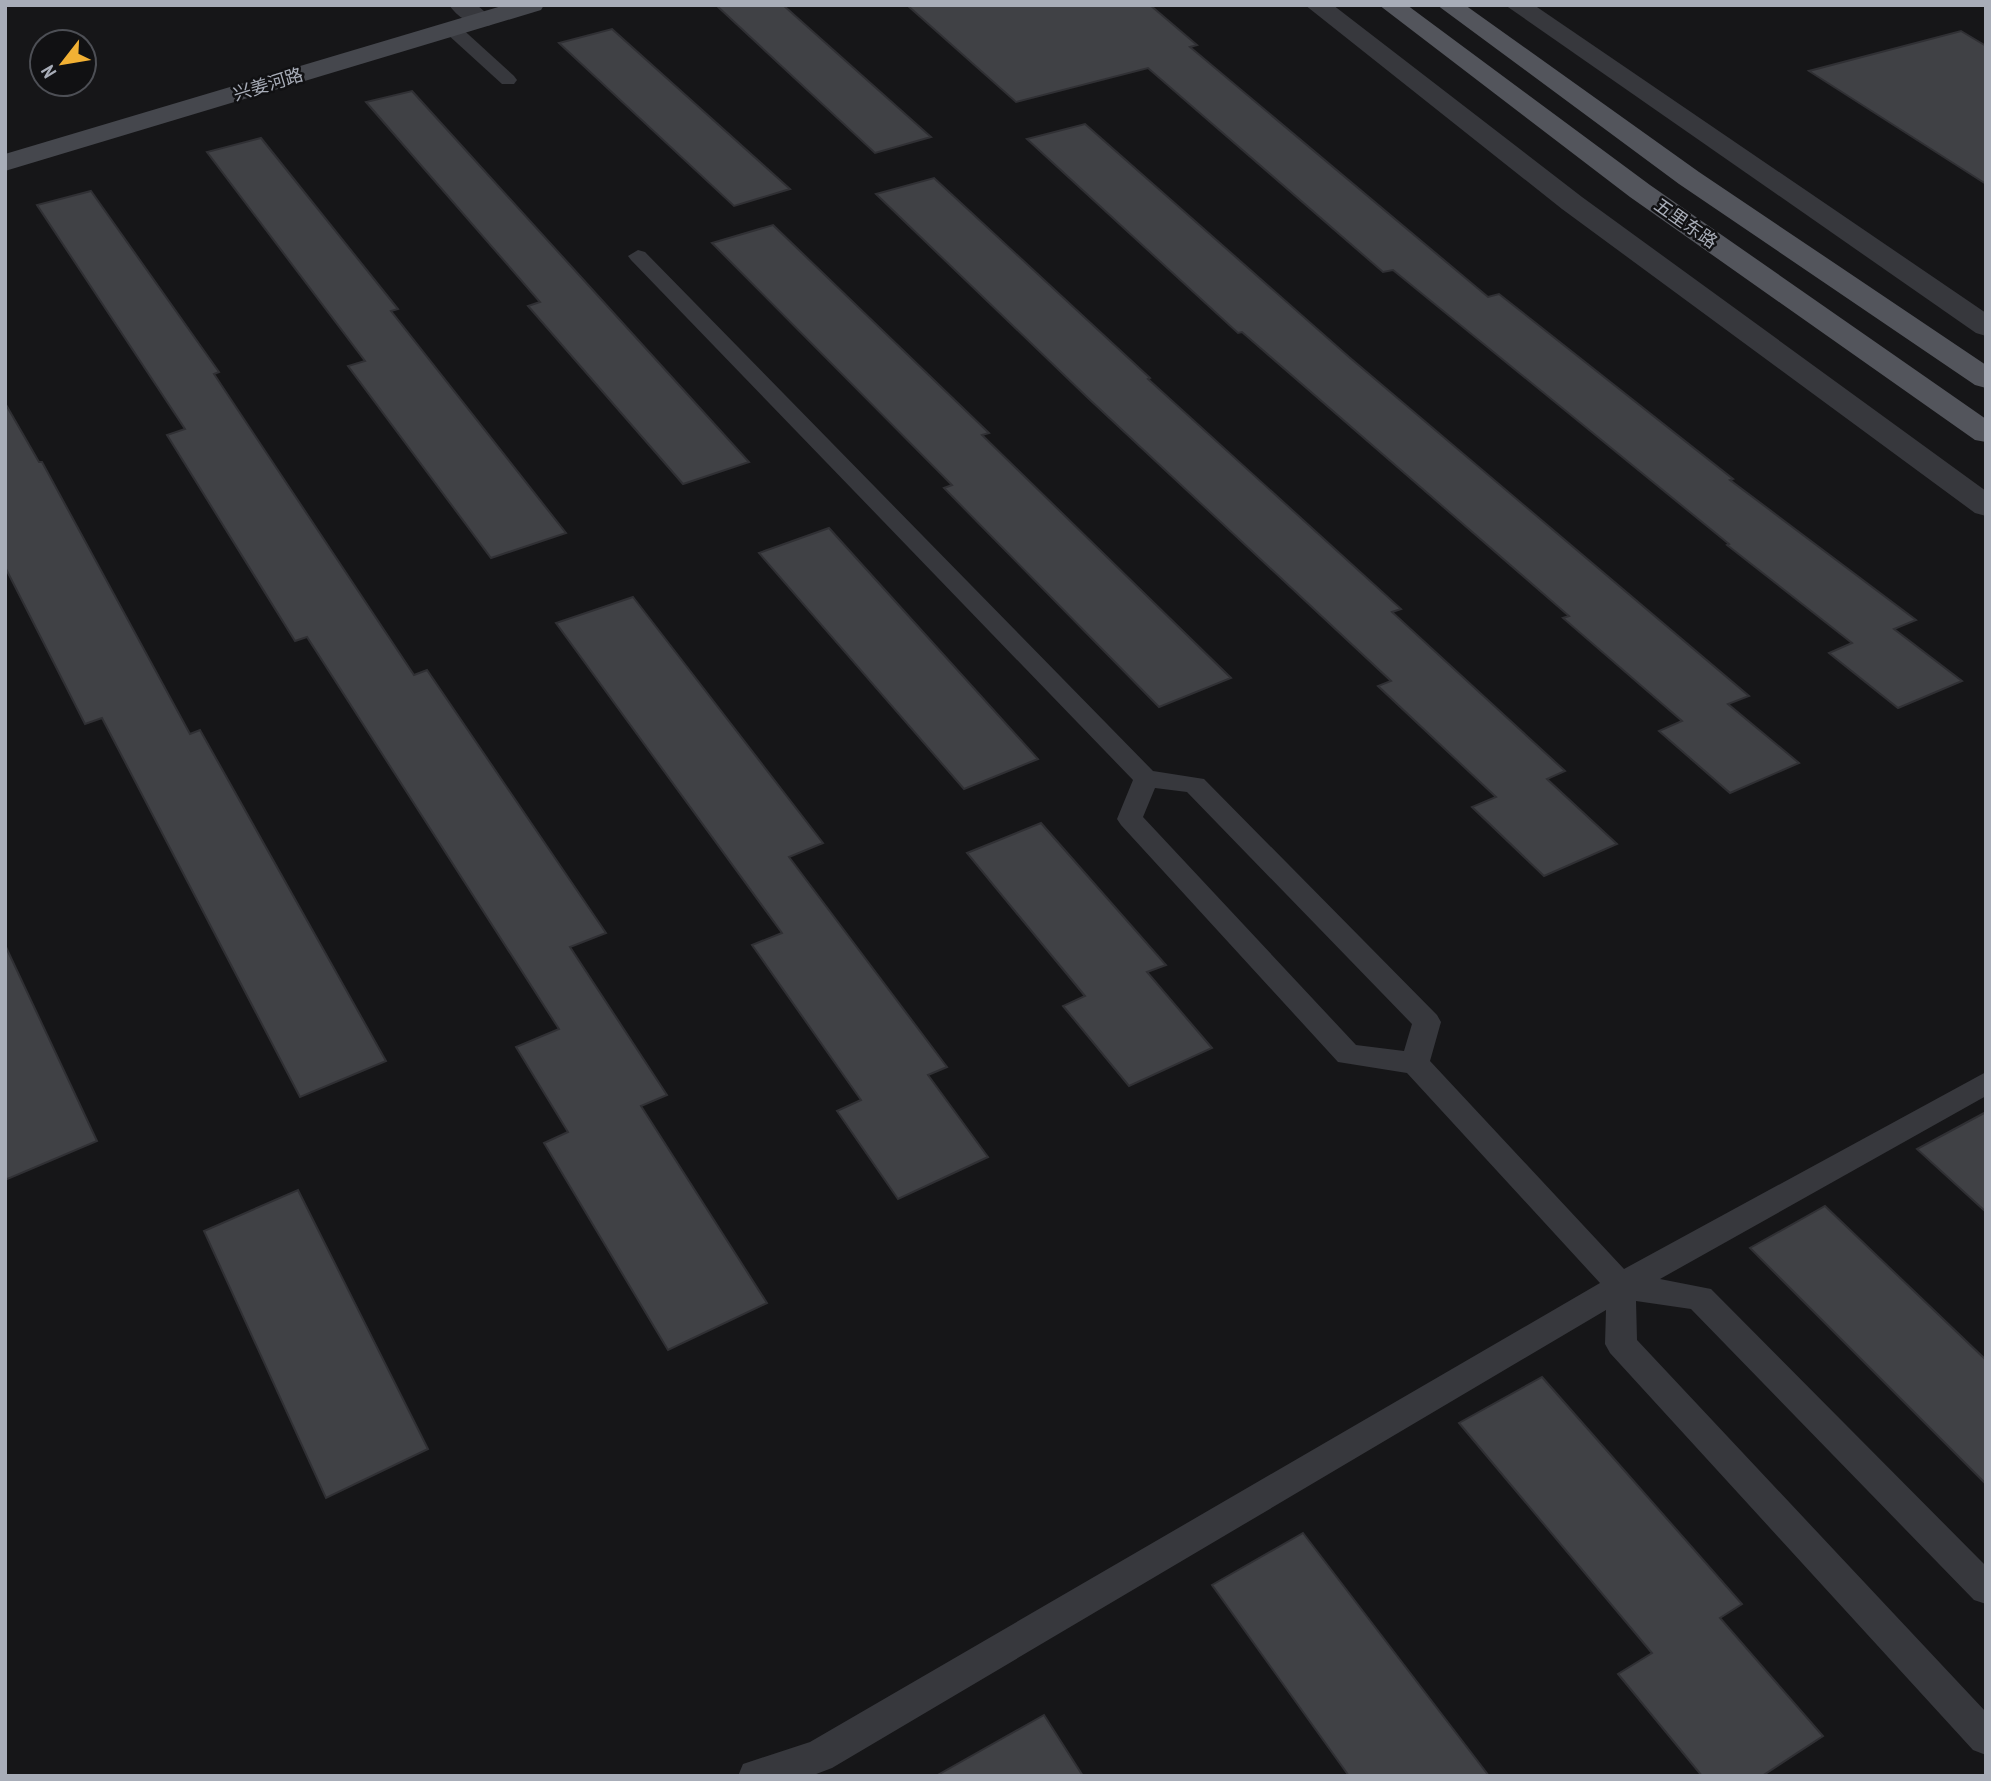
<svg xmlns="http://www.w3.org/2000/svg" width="1991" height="1781" font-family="'PT Sans Narrow','Noto Sans SC',sans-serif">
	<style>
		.building { fill: #404145; stroke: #303034; stroke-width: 2 }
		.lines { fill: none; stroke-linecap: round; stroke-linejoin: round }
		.lane { fill: #37383d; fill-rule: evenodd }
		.street { fill: #37383d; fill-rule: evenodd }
		.secondary { fill: #45474d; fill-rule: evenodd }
		.primary { fill: #53555c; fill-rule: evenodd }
		.labels { text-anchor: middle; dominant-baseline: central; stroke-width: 5; stroke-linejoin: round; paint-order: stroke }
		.far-street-label { font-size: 18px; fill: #a8adb8; stroke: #111113 }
	</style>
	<rect width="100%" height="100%" fill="#161618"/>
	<g class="building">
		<path d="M716,5H783L931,137L875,153Z"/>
		<path d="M907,5H1150L1197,45L1190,47L1488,297L1499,294L1733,479L1730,480L1916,620L1894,629L1962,681L1898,708L1829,653L1852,643L1727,545L1729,544L1393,270L1383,272L1148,68L1016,102Z"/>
		<path d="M612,29L790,189L734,206L559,43Z"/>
		<path d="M1961,31L1986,46V184L1809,71Z"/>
		<path d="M412,91L590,287L749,462L683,484L528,306L540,302L366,102Z"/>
		<path d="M1085,124L1349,357L1749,696L1728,704L1799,763L1730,793L1659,731L1682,721L1563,618L1569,616L1242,332L1238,333L1027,139Z"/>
		<path d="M261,138L398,309L391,311L566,533L491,558L348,366L365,361L207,152Z"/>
		<path d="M934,178L1150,378L1148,379L1401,609L1392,612L1565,771L1547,779L1617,844L1544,876L1472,807L1496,797L1378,686L1391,681L1088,398L876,194Z"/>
		<path d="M91,191L219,372L214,374L414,675L427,670L606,933L570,947L667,1095L641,1106L767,1303L668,1350L544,1143L568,1132L516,1047L559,1029L307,637L295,641L167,435L185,429L37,205Z"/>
		<path d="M773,225L989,433L982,435L1231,678L1159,707L944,488L952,485L712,243Z"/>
		<path d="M5,403L39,462H42L190,734L200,730L386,1061L300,1097L102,718L85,724L5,567Z"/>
		<path d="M829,528L1038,759L964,789L759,553Z"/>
		<path d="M633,597L823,843L789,857L947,1067L928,1075L988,1157L898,1199L837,1111L861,1100L752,945L782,933L556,623Z"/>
		<path d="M1041,823L1166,965L1147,972L1212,1048L1129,1086L1063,1006L1085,996L967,853Z"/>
		<path d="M5,945L97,1141L5,1180Z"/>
		<path d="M1986,1112V1212L1917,1149Z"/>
		<path d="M298,1190L428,1449L326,1498L204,1231Z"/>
		<path d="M1825,1206L1986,1360V1484L1750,1248Z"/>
		<path d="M1542,1377L1742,1604L1720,1618L1823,1736L1762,1776H1702L1618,1674L1652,1653L1459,1423Z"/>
		<path d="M1303,1533L1489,1776H1349L1212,1585Z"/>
		<path d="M1044,1715L1083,1776H936Z"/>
	</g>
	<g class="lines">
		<g class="lane">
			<path d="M452,24L458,25L514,76L517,80L514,84H502L446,33L444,29Z"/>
			<path d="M638,250L645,252L1153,771L1204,779L1437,1015L1441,1022L1430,1061L1624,1269L1986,1072V1096L1660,1279L1711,1289L1986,1566V1604L1974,1600L1691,1309L1636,1301L1637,1340L1986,1712V1755L1973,1750L1610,1353L1605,1344L1606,1310L832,1768L811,1776H738L743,1764L810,1742L1600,1283L1407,1073L1338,1062L1121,825L1117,819L1133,780L631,260L628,256ZM1155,788L1187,792L1412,1024L1404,1051L1356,1045L1143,817Z"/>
		</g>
		<g class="street">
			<path d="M449,5H477L494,20L491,25C475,29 458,18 449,5Z"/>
			<path d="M1305,5H1333L1582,197L1986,491V516L1975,513L1562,209Z"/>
			<path d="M1505,5H1534L1986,313V336L1976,333Z"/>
		</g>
		<path class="secondary" d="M505,5H544L541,10L5,171V154Z"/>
		<g class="primary">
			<path d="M1379,5H1407L1650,185L1986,419V442L1975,440L1630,197Z"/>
			<path d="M1437,5H1465L1699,172L1986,365V388L1975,385L1679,184Z"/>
		</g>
	</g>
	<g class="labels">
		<g class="far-street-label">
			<text transform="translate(268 84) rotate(-17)">兴姜河路</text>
			<text transform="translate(1686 223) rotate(35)">五里东路</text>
		</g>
	</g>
	<rect width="1991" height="1781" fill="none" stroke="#a8adb8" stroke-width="14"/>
	<g transform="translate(63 63) rotate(239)"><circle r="33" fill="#111113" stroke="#4d4f55" stroke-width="2"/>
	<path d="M0-5L12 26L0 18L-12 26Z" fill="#f2b134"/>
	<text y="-10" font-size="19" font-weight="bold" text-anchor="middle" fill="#a8adb8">N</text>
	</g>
</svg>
